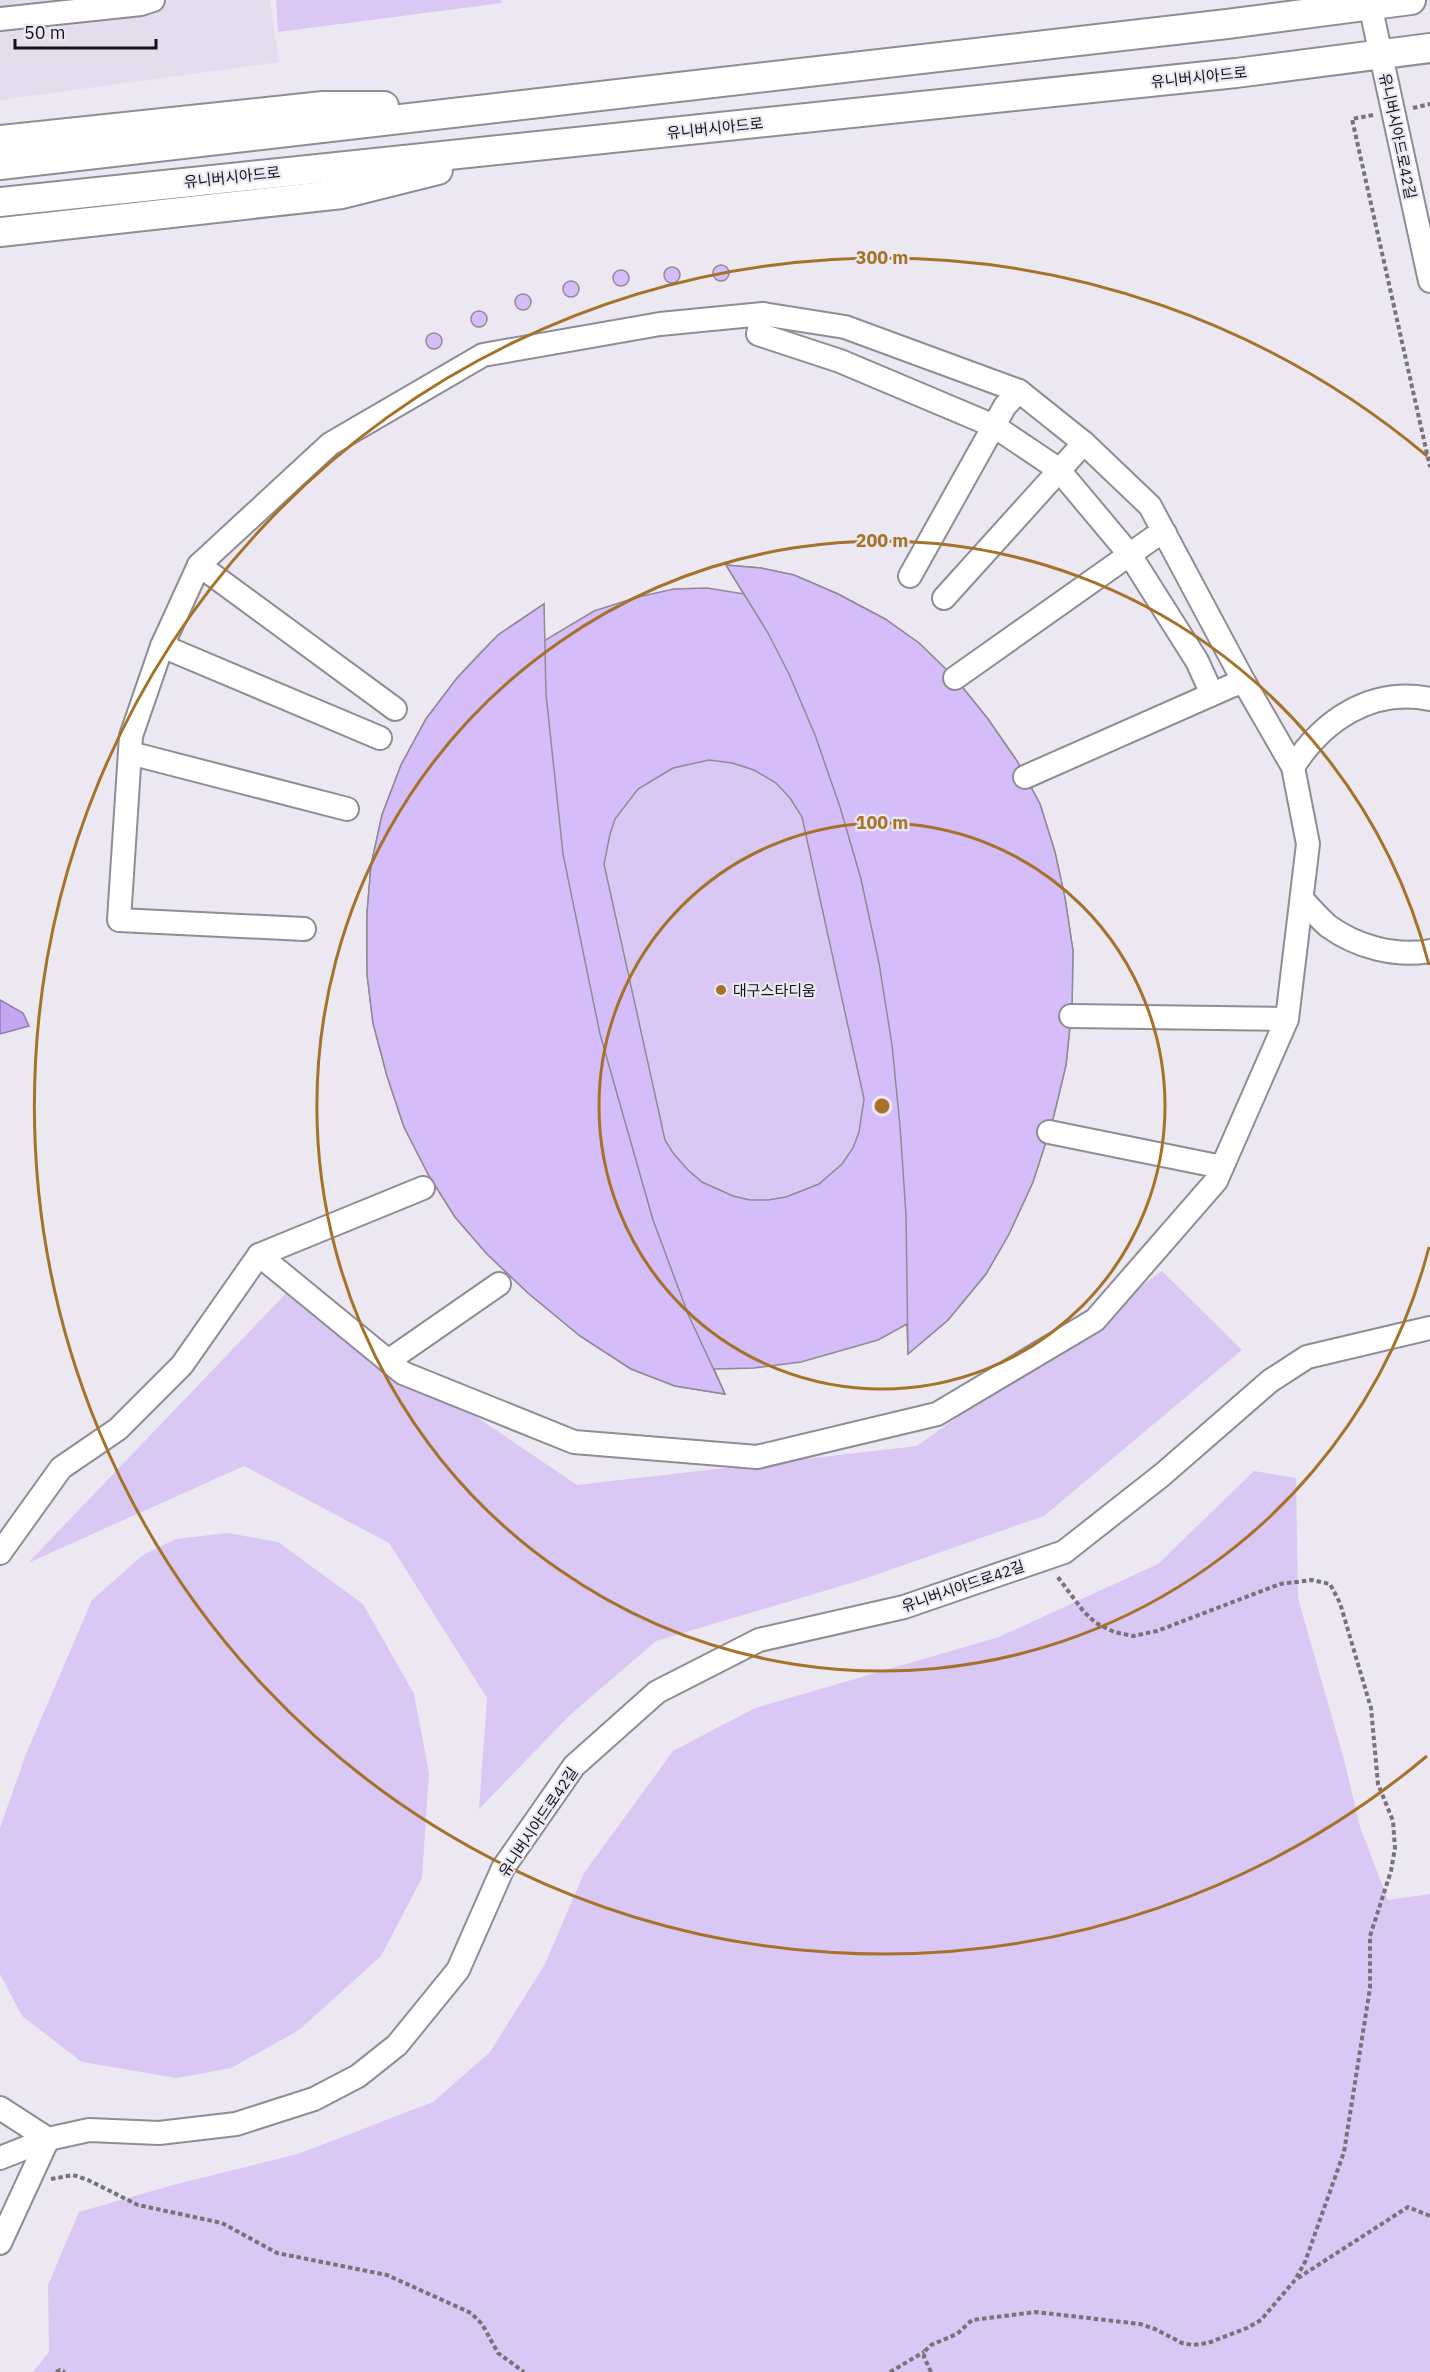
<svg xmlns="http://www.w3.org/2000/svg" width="1430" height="2372" font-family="'IBM Plex Sans','Noto Sans KR',sans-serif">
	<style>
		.built { fill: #e3ddee }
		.green { fill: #d9c8f4 }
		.water { fill: #c4a7f2; stroke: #907bb0; stroke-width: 1.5 }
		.building { fill: #d5bdfa; stroke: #8e8b94; stroke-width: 1.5; fill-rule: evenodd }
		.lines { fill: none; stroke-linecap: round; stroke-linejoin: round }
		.minor-casing { stroke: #8f8c95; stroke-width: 26 }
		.major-casing { stroke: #8f8c95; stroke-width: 32 }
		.path { stroke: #76737a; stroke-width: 4; stroke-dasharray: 4.5 3; stroke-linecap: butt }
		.minor { stroke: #fff; stroke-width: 22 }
		.major { stroke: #fff; stroke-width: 28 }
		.ring { fill: none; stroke: #a6722a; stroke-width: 3 }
		.poi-dot { fill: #a6722a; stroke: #ebe8f2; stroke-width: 2 }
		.labels { text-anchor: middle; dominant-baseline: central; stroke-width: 4.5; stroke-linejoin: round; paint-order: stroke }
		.street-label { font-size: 15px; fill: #151317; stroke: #ebe8f2 }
		.poi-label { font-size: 15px; fill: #151317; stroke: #ebe8f2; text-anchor: start }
		.centre { fill: #a6722a; stroke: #ebe8f2; stroke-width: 3 }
		.ring-label { font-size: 18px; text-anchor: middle; font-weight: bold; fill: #a6722a; stroke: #ebe8f2; stroke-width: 4.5; stroke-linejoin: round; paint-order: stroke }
	</style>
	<rect width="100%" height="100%" fill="#ebe8f2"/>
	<path class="built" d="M0,0H270L279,62L0,100Z"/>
	<g class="green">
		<path d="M276,0H501L502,3L278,32Z"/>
		<path d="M726,565L761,568L794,575L838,594L885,619L919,643L955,678L988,719L1017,761L1055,852L1065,898L1073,951L1072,1007L1066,1065L986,1274L948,1320L908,1354L907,1324C844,1357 785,1367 714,1369L725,1394L675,1386L632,1369L404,1127C392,1093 380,1058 373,1022C353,910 373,791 441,698C458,676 477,651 499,634C513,623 529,614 544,604L545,641L594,611L638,597L674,589L707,588L744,594Z"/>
		<path d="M1162,1271L1242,1350L1044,1516L861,1580L656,1641L569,1716L479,1809L487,1698L389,1543L244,1466L28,1563L294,1285L397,1363L577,1485L917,1446Z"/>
		<path d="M1254,1471L1296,1478L1298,1598L1345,1763L1360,1827L1388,1900L1430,1894V2372H33L49,2352L48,2285L79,2212L173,2185L298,2154L433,2102L490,2052L545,1964L584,1873L673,1751L755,1708L999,1637L1158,1564Z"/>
		<path d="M227,1533L278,1542L363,1604L414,1694L429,1773L422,1878L381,1956L299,2030L231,2068L177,2078L82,2062L22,2016L0,1974V1828L26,1754L92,1600L143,1555L176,1539Z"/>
	</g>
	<path class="water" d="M0,1000L23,1013L29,1026L0,1034Z"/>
	<g class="building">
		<circle cx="721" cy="273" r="8"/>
		<circle cx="672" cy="275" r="8"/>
		<circle cx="621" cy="278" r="8"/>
		<circle cx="571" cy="289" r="8"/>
		<circle cx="523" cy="302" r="8"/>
		<circle cx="479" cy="319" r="8"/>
		<circle cx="434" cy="341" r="8"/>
		<path d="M726,565L761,568L794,575L838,594L885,619L919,643L955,678L988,719L1017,761L1040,804L1055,852L1065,898L1073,951L1072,1007L1066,1065L1052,1123L1033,1182L1009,1234L986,1274L948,1320L908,1354L907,1324L878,1340L801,1362L754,1368L714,1369L725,1394L675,1386L631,1369L580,1336L528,1293L487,1254L455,1217L429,1176L404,1127L387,1076L373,1023L367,974V914L371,865L382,815L401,765L426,719L457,678L498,635L544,604V641L594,611L638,597L674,589L707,588L744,594ZM709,760L732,763L754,770L776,783L790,798L802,817L864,1099L859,1132L853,1148L842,1164L819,1184L786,1197L768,1200H750L733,1196L702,1182L688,1170L673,1153L665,1140L604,864L610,834L615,819L638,789L673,768Z"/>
		<path d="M726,565L761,568L794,575L838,594L885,619L919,643L955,678L988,719L1017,761L1040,804L1055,852L1065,898L1073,951L1072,1007L1066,1065L1052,1123L1033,1182L1009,1234L986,1274L948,1320L908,1354L906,1215L900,1126L892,1045L879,963L861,879L840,807L815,735L789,674L768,633Z"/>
		<path d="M544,604L546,694L563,854L600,1034L653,1220L688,1314L725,1394L675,1386L631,1369L580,1336L528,1293L487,1254L455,1217L429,1176L404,1127L387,1076L373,1023L367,974V914L371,865L382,815L401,765L426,719L457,678L498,635Z"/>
	</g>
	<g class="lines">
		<defs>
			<g id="minor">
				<path d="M1369,0L1430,281"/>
				<path d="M0,19L141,4L153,0"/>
				<path d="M763,314L758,334L840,361L994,426L1058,469L1130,555L1197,661L1212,694"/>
				<path d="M199,565L395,709"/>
				<path d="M910,576L1005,406L1019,391"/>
				<path d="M944,598L1084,443"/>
				<path d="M162,646L380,738"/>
				<path d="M955,678L1153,538L1165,533"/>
				<path d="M130,753L347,809"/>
				<path d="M1293,767C1323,720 1372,687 1430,699"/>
				<path d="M1025,777L1231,686L1244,682"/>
				<path d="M1302,899C1310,908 1319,918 1328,926C1357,947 1395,957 1430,951"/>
				<path d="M1071,1016L1287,1019"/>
				<path d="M1049,1132L1222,1167"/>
				<path d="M259,1255L403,1373L574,1442L757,1457L937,1414L1095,1320L1216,1181L1287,1019L1308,844L1293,767L1244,682L1150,506L1084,443L1019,391L845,327L763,314L660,324L483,355L330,444L199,565L162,646L131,736L119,920L304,929"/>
				<path d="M388,1361L499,1284"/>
				<path d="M0,1553L61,1468L118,1429L182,1365L259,1255L423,1188"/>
				<path d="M0,2108L48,2139L0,2243"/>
				<path d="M0,2158L48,2139L89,2130L159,2133L236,2124L314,2099L358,2076L397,2045L458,1970L503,1868L574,1766L657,1692L759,1640L904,1607L1064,1552L1162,1475L1270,1381L1307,1357L1430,1328"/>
			</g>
			<g id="major">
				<path d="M0,140L323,106H384"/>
				<path d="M0,165L1227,24L1411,0"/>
				<path d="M0,202L1236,73L1430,48"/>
				<path d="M0,232L342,194L438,170"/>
			</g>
		</defs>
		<use href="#minor" class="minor-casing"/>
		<use href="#major" class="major-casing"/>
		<g class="path">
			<path d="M1413,108L1430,104"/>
			<path d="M1373,115L1352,119L1430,467"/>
			<path d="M51,2179L73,2175L88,2180L138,2205L222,2223L277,2253L387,2275L471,2313L482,2324L498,2353L524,2372"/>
			<path d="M1298,2278L1408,2207L1430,2216"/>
			<path d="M56,2372L60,2370L65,2372"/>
			<path d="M890,2372L924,2352"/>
			<path d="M931,2372L924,2357L925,2351L931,2345L957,2334L972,2320L1036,2312L1140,2324L1155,2329L1182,2343L1193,2345L1208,2343L1247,2328L1261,2320L1295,2280L1305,2262L1344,2152L1370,1988V1936L1391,1871L1395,1848L1393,1821L1378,1784L1371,1708L1340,1603L1330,1584L1312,1580L1280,1584L1157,1631L1133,1636L1114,1632L1096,1623L1084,1612L1057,1576"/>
		</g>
		<use href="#minor" class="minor"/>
		<use href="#major" class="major"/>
	</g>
	<g class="ring">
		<circle cx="882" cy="1106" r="283"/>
		<path d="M1429 1247A565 565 0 1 1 1429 965"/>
		<path d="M1427 1756A848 848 0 1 1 1427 456"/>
	</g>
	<circle class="poi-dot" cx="721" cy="990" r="6"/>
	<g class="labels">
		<g class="street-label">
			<text transform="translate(1199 77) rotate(-6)">유니버시아드로</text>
			<text transform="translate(715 128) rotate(-6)">유니버시아드로</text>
			<text transform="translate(1398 136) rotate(78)">유니버시아드로42길</text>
			<text transform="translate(232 177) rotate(-6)">유니버시아드로</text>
			<text transform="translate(963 1586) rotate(-19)">유니버시아드로42길</text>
			<text transform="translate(538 1822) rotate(-56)">유니버시아드로42길</text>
		</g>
		<g class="poi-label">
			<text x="733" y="990">대구스타디움</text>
		</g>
	</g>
	<circle cx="882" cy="1106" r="9" class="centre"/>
	<g class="ring-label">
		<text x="882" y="264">300 m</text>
		<text x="882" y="547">200 m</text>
		<text x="882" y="829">100 m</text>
	</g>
	<path d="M15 39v9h141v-9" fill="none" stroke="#151317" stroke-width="3"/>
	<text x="24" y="39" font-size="18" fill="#151317" stroke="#ebe8f2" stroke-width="4.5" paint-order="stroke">50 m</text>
</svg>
